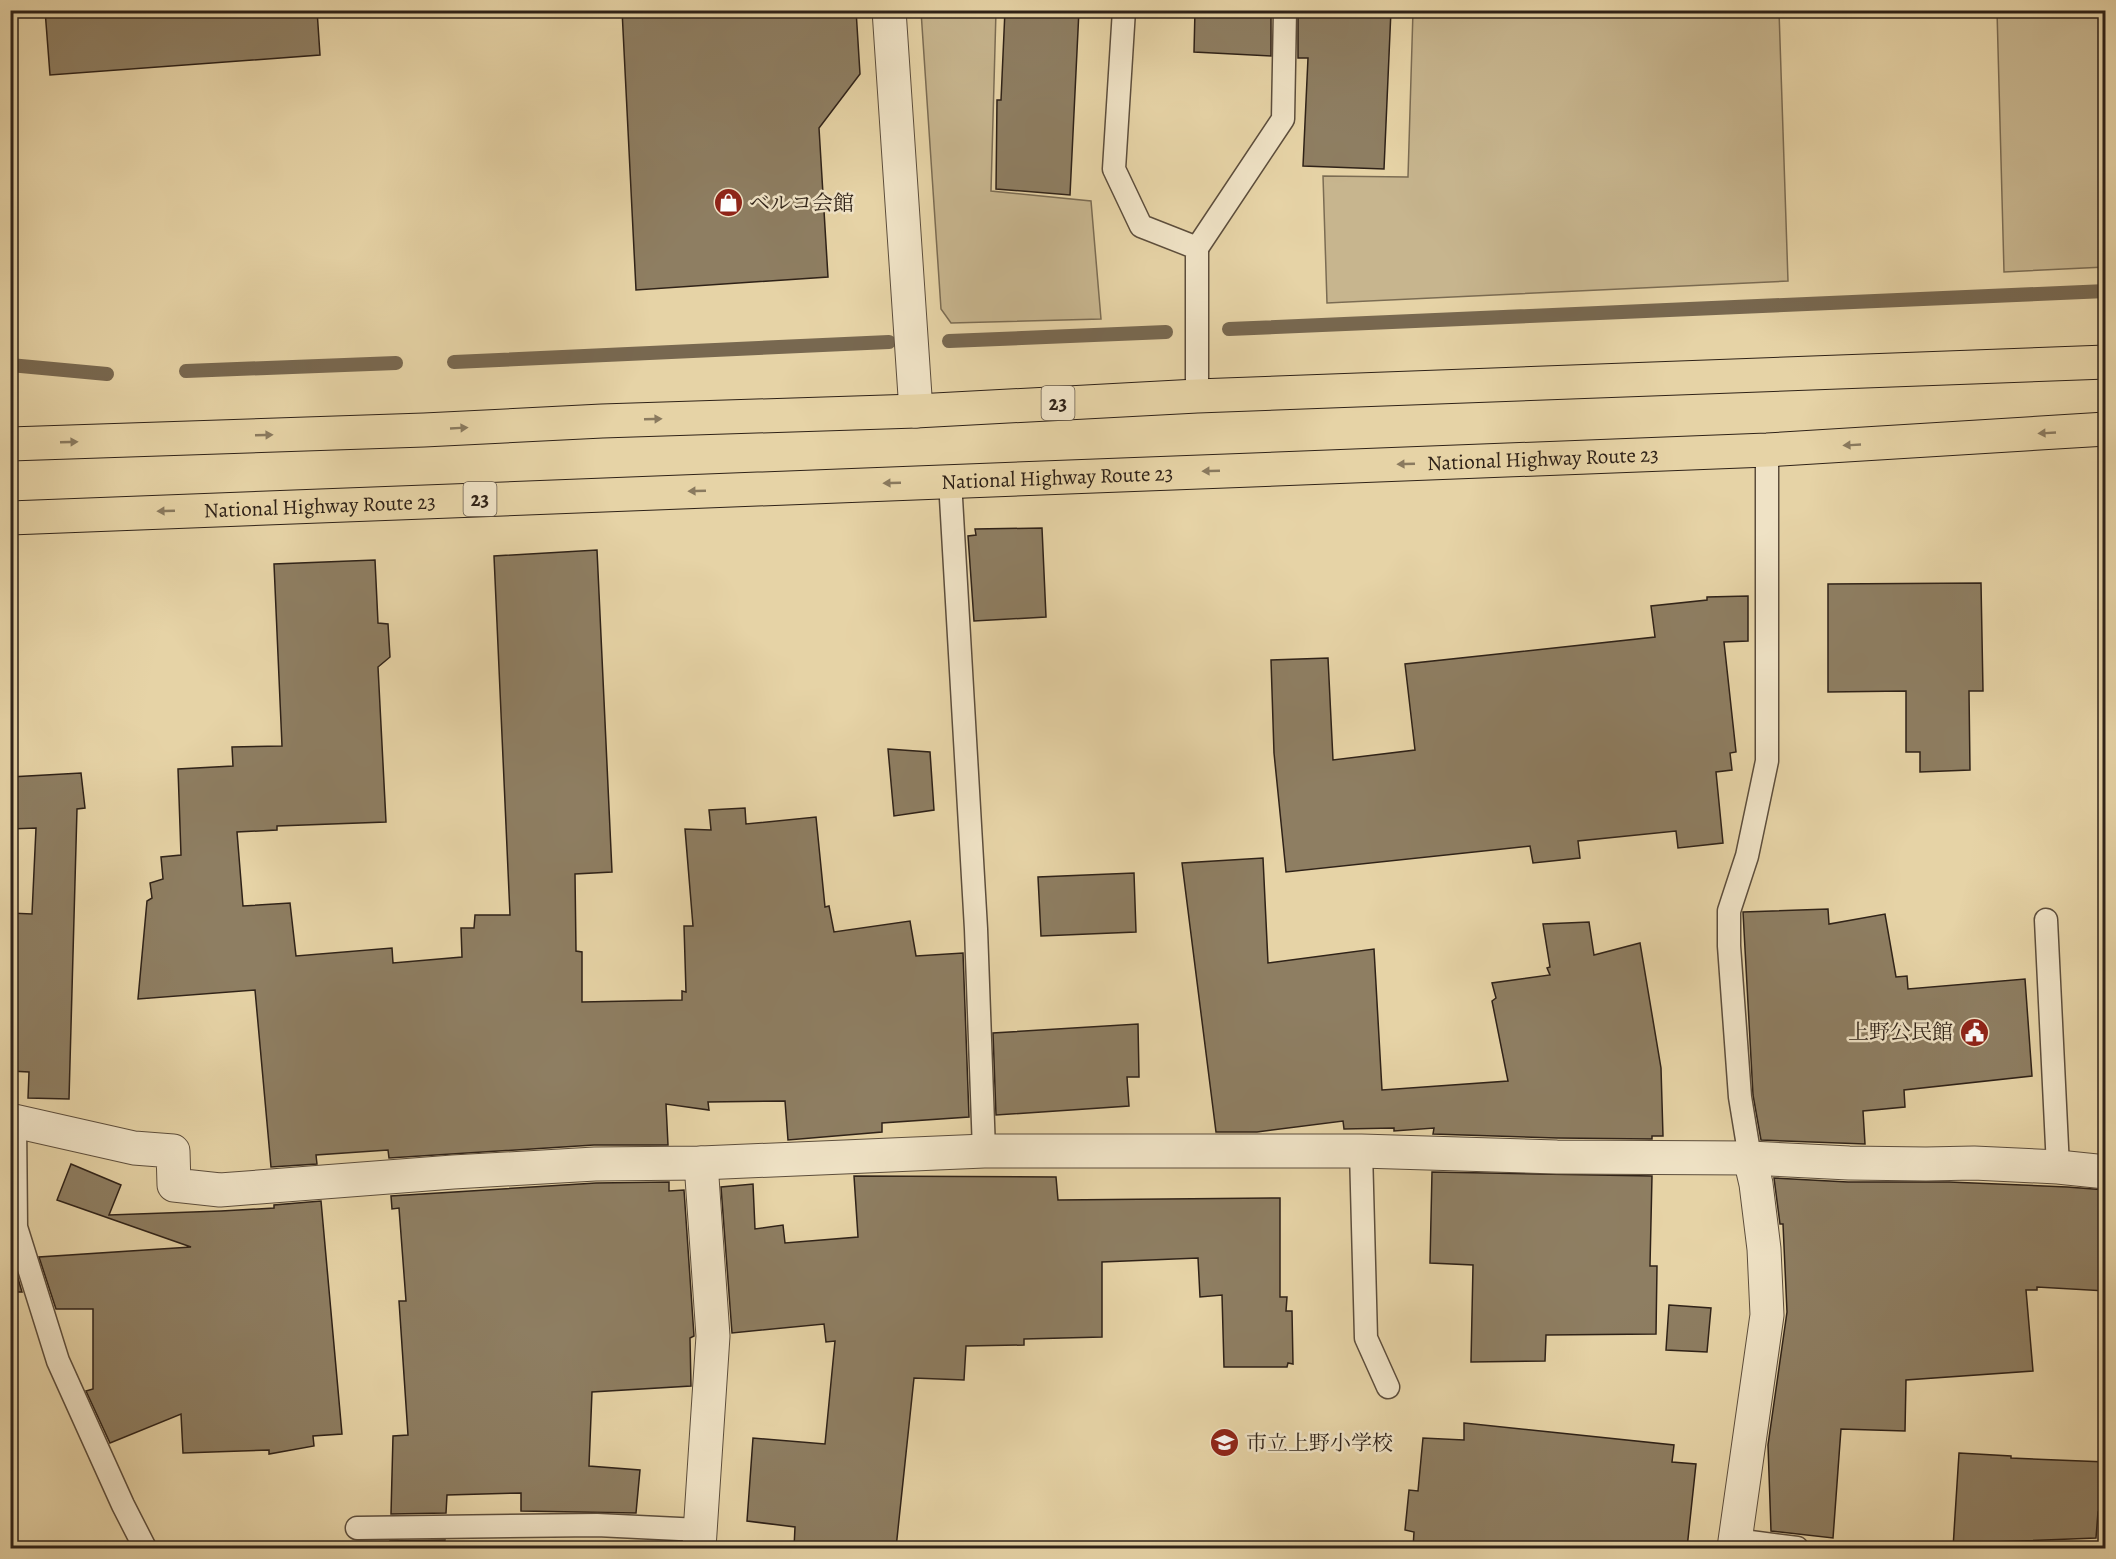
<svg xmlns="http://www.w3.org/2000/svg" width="2116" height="1559" font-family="Alegreya,'Noto Serif JP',serif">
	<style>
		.green { fill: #c7b58e; stroke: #7b6c53; stroke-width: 1.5 }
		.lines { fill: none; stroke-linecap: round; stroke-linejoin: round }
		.stream { stroke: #786850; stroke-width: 14 }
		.building { fill: #8e7e62; stroke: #2f2218; stroke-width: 1.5 }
		.lane-casing { stroke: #5d4e3c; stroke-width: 25 }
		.street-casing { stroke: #5d4e3c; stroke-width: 35 }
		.highway-casing { stroke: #2f2218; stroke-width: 35 }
		.lane { stroke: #efe2c5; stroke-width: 22 }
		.street { stroke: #efe2c5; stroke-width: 33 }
		.highway { stroke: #e6d3a6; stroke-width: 33 }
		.oneway { fill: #8a7a5f }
		.labels { text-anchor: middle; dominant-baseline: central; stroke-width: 5; stroke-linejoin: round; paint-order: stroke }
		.shield { fill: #efe2c5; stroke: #695c4c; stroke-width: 1.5 }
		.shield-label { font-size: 20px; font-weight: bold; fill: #2f2218 }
		.poi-label { font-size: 21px; fill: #2f2218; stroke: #efe2c5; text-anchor: start }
		.street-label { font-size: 21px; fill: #2f2218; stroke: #efe2c5 }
	</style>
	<rect width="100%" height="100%" fill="#e6d3a6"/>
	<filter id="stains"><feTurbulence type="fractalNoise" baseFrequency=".00333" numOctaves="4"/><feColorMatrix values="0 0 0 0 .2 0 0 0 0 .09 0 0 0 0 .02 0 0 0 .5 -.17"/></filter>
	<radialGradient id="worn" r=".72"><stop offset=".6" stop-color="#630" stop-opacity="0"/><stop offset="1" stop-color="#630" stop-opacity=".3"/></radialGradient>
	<g class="green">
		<path d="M921,11H996L991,191L1091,201L1101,319L951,323L941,309Z"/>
		<path d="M1413,11H1779L1788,281L1327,303L1323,176L1408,177Z"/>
		<path d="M1997,11H2105V267L2004,272Z"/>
	</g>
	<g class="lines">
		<g class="stream">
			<path d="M1229,329L2106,291"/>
			<path d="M949,341L1166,332"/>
			<path d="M454,362L889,342"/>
			<path d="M10,365L107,374"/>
			<path d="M186,371L396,363"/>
		</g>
	</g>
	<g class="building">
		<path d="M45,10H317L320,55L50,75Z"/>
		<path d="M622,10H856L860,74L819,128L828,277L636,290Z"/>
		<path d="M1005,10H1079L1070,195L996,189L997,100H1001Z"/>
		<path d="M1195,10H1271V56L1194,52Z"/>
		<path d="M1298,10H1391L1384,169L1303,166L1308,58H1298Z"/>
		<path d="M1042,528L1046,617L974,621L968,536L976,535L975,529Z"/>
		<path d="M597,550L612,872L575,874L576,951L582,952V1002L682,1000V991L686,992L684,926H693L685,829L711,830L709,810L745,808L746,824L816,817L825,907L829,906L834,932L910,921L916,956L963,953L969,1117L882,1123V1132L788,1140L785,1101L708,1102L709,1110L666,1104L668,1145H594L389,1158L388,1150L316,1155L317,1164L271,1167L255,990L138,999L147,901L152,898L150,883L163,879L161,857L181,855L178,769L233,766L232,747L282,746L274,564L375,560L378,623L388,624L390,657L378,667L386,822L277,826V830L237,832L243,906L290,903L296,956L392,948L393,963L462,957L461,928H474L475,915H510L494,556Z"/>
		<path d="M1981,583L1983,691H1969L1970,770L1920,772V752H1906V691L1828,692V584Z"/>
		<path d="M1748,596V641L1724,642L1736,752L1730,753L1732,770L1716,772L1723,843L1678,848L1676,831L1578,841L1580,858L1533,863L1530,846L1286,872L1274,753L1271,660L1328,658L1333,760L1415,750L1405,664L1655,637L1651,606L1707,600V597Z"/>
		<path d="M888,749L930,752L934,810L894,816Z"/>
		<path d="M81,773L85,808L77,809L69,1099L28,1098L29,1072L10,1071V913L32,914L36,828L10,829V777Z"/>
		<path d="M1263,858L1268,963L1374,949L1382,1090L1508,1081L1492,1001L1496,998L1492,983L1550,975L1547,968L1550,967L1543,924L1589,922L1594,955L1640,943L1661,1068L1663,1136H1652V1139L1557,1138L1433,1134L1434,1128L1394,1131V1128L1344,1129L1343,1121L1257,1132H1216L1182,863Z"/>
		<path d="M1134,873L1136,932L1041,936L1038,877Z"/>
		<path d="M1828,909L1829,924L1885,914L1896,977L1907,976L1908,989L2025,979L2032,1076L1904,1090L1905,1107L1863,1111L1865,1144L1761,1140L1753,1095L1743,912Z"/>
		<path d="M1138,1024L1139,1077H1127L1129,1106L996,1115L993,1033Z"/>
		<path d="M71,1164L121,1185L109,1215L221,1211L274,1208V1205L321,1201L342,1434L313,1436L314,1446L269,1454V1450L183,1453L181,1414L110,1443L86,1391L93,1389V1309H56L39,1257L191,1247L57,1200Z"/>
		<path d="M1432,1172L1652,1176L1650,1266H1657L1656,1334L1546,1335L1545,1361L1471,1362L1473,1265L1430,1263Z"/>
		<path d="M854,1176L1056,1177L1058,1200L1280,1198V1297H1287L1286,1311H1292L1293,1364L1288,1363L1287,1367H1224L1222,1295L1200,1297L1198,1258L1102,1262V1337L1024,1339V1345L966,1346L964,1380L914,1378L896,1548H794L795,1527L747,1521L753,1438L825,1444L835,1341L826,1342L824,1324L732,1333L721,1187L753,1184L755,1229L783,1225L785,1243L858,1237Z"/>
		<path d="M1774,1178L1848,1182H1949L2067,1187L2106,1190V1291L2037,1287V1290H2026L2033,1371L1906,1380L1905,1431L1841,1429L1833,1538L1771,1531L1768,1445L1787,1312L1783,1224H1780Z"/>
		<path d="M669,1182V1191L684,1190L694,1336L690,1338L691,1386L592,1392L589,1466L640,1470L636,1513L521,1511V1493L447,1495L446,1513L391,1514L393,1436L408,1435L399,1301H406L399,1208L392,1209L391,1196L596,1183Z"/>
		<path d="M10,1258H12L22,1292H10Z"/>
		<path d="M1669,1305L1711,1308L1707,1352L1666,1350Z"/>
		<path d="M1464,1423L1674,1445L1672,1462L1696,1464L1687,1548H1413L1414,1532L1405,1530L1409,1490L1418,1491L1423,1438L1464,1440Z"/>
		<path d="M1959,1453L2011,1456V1458L2106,1462V1512H2098L2096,1538L1992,1542L1991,1548H1953Z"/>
		<path d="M445,1540L444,1548H390V1541Z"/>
	</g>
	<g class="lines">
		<defs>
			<g id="lane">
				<path d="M1124,10L1114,169L1141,226L1197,248V396"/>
				<path d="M1197,248L1283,119L1285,10"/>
				<path d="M950,481L976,929L984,1151"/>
				<path d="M2046,920L2058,1167"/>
				<path d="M15,1121L16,1227L58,1361L123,1505L145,1548"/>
				<path d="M1361,1151L1366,1338L1388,1387"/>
				<path d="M1750,1158L1740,1097L1729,946V911L1747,856L1767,761V450"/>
				<path d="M357,1528L597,1525L700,1530"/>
				<path d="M1735,1540L1797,1548"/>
			</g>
			<g id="street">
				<path d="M889,10L916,411"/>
				<path d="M10,1120L134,1148L173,1151L174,1185L220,1190L453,1172L595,1164L701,1163L984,1151H1361L1557,1157L1750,1158L1849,1163L1926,1164L1974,1163L2058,1167L2106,1172"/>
				<path d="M699,1548L713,1336L701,1163"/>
				<path d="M1734,1548L1767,1315L1764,1249L1756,1184L1750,1158"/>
			</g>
			<g id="highway">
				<path d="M10,444L424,430L602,421L916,411L1197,396L2106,362"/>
				<path id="s1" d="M10,518L1767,450L2106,429"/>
			</g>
		</defs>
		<use href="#lane" class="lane-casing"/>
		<use href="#street" class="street-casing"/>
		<use href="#highway" class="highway-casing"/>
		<use href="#lane" class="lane"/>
		<use href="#street" class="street"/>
		<use href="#highway" class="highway"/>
	</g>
	<defs><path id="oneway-solid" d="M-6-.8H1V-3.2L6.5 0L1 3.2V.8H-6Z" transform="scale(1.5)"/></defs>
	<g class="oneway">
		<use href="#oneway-solid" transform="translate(653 419) rotate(-2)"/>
		<use href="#oneway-solid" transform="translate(459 428) rotate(-3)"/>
		<use href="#oneway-solid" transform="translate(2047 433) rotate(177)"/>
		<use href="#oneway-solid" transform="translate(264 435) rotate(-2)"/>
		<use href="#oneway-solid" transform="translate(69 442) rotate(-2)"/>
		<use href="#oneway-solid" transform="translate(1852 445) rotate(177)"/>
		<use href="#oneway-solid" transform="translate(1406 464) rotate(178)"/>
		<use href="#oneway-solid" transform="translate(1211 471) rotate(178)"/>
		<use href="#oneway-solid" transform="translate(892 483) rotate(178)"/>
		<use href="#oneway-solid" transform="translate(697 491) rotate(178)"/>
		<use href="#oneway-solid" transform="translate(166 511) rotate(178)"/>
	</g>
	<defs>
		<symbol id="shop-disc" viewBox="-11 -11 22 22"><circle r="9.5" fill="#8f2418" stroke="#efe2c5"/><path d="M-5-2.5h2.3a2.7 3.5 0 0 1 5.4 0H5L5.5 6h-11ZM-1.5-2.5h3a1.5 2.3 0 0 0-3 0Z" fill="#fff"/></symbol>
		<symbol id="civic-disc" viewBox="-11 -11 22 22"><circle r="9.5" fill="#8f2418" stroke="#efe2c5"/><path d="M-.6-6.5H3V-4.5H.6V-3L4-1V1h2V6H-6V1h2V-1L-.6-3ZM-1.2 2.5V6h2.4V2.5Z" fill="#fff"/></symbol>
		<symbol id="school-disc" viewBox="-11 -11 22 22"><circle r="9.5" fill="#8f2418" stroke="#efe2c5"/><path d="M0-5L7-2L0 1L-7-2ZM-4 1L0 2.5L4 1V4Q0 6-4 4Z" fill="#fff"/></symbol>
	</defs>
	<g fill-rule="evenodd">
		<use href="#shop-disc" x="712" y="186" width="33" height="33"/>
		<use href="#civic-disc" x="1958" y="1016" width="33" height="33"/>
		<use href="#school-disc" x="1208" y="1426" width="33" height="33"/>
	</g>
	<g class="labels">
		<g class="shield">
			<rect x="1041.5" y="386" width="33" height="34" rx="4.5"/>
			<rect x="463.5" y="482" width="33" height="34" rx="4.5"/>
		</g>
		<g class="shield-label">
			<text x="1058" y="403">23</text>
			<text x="480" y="499">23</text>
		</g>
		<g class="poi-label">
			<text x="749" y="203">ベルコ会館</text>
			<text x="1953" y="1032" text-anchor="end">上野公民館</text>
			<text x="1246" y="1443">市立上野小学校</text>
		</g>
		<g class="street-label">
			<text stroke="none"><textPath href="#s1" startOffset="1534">National Highway Route 23</textPath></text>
			<text stroke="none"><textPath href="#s1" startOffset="1048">National Highway Route 23</textPath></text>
			<text stroke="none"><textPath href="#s1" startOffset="310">National Highway Route 23</textPath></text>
		</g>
	</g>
	<rect width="2116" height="1559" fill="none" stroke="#e6d3a6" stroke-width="36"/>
	<rect x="12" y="12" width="2092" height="1535" fill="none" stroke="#2f2218" stroke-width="3"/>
	<rect x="18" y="18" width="2080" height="1523" fill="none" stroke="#2f2218" stroke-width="1.5"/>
	<rect width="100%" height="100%" filter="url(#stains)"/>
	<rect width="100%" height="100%" fill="url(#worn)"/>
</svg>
